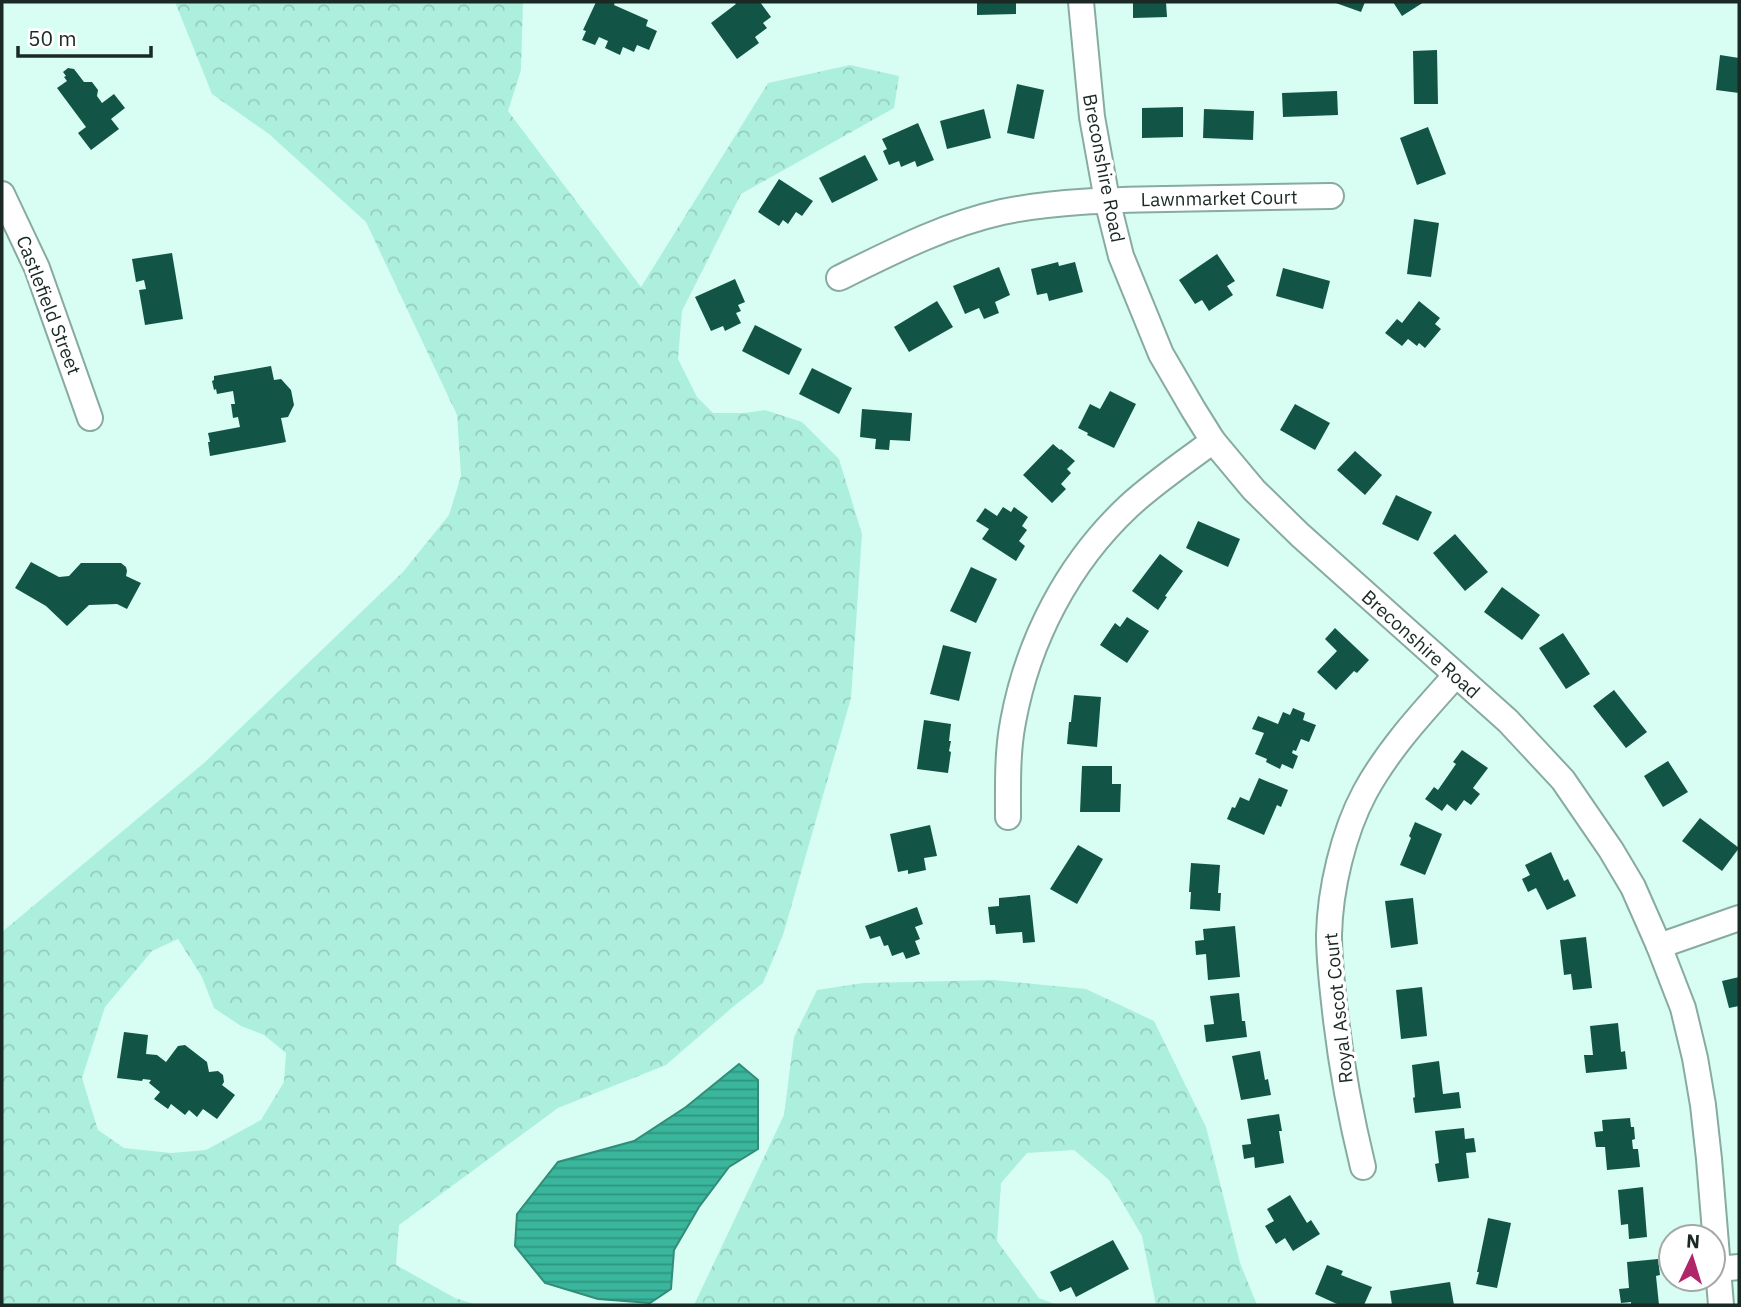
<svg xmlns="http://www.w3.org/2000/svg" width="1741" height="1307" font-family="'IBM Plex Sans',sans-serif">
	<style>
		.forest { fill: url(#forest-crowns); fill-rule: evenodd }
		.water { fill: url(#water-rules); stroke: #318c78; stroke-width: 2 }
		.building { fill: #125547 }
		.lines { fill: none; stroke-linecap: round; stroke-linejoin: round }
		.minor-casing { stroke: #88aba1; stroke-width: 28 }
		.minor { stroke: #fff; stroke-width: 24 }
		.labels { text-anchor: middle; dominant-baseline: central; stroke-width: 7; stroke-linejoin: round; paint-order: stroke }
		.street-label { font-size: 19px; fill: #1b2925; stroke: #fff }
	</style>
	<defs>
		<pattern id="forest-crowns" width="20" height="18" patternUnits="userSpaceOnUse" patternTransform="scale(1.75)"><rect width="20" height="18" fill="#adefdd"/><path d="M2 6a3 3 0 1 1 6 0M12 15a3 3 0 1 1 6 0" fill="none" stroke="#94cdbe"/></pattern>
		<pattern id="water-rules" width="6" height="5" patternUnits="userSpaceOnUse" patternTransform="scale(1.75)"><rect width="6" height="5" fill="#3ab69c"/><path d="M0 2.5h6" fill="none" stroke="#30947f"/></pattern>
	</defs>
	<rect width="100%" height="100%" fill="#d8fef3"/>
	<g class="forest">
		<path d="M175,2H523L521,70L508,111L641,287L768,83L850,65L899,76L894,108L741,194L682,311L678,359L697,397L713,413H744L765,410L802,422L839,459L862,534L851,698L783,935L763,983L734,1006L666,1065L558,1108L399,1225L396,1265L455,1298L477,1305H2V932L204,763L403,572L449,515L461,476L457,415L366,222L269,134L212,94ZM178,939L202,977L214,1008L241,1026L264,1035L286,1053L284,1082L261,1120L206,1150L171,1153L124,1148L98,1130L82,1078L105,1007L152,951Z"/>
		<path d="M993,980L1086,989L1154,1021L1206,1127L1240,1263L1257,1305H1156L1142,1236L1109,1180L1074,1150L1027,1153L1001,1183L997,1241L1039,1298L1057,1305H694L784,1115L794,1037L817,990L863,983Z"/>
	</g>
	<path class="water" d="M739,1064L758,1080V1149L729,1167L699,1207L674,1250L671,1289L650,1303L598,1299L545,1283L515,1246L517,1214L558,1162L634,1141L686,1107Z"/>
	<g class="building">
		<path d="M596,2H615L614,5L648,20L646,26L657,31L649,50L637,45L634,52L623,47L620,55L605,48L608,41L599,37L595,45L582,40L586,31L583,30Z"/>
		<path d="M734,2H760L771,17L763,23L767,28L755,37L759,43L737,59L711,23L736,4Z"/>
		<path d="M977,2H1016V14L977,15Z"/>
		<path d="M1133,2H1166L1167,17L1133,18Z"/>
		<path d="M1333,2H1365L1361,12Z"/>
		<path d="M1393,2H1424L1402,16Z"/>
		<path d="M1437,50L1438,104H1414L1413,51Z"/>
		<path d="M1720,55L1739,58V93L1716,90Z"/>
		<path d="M68,68L74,69L84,82H92L98,90L97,96L102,103L114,94L125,108L111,119L119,129L91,150L78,133L86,127L57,88L67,81L64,77L66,76L63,72Z"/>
		<path d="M1017,84L1044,90L1034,139L1007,133Z"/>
		<path d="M1337,91L1338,115L1283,117L1282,93Z"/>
		<path d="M1183,107V137L1142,138V108Z"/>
		<path d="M984,109L991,138L947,149L940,121Z"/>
		<path d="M1204,109L1254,111L1253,140L1203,138Z"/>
		<path d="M918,123L934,160L917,167L915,161L901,167L899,161L889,165L883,151L887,149L882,139Z"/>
		<path d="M1428,127L1446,174L1417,185L1400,138Z"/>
		<path d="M865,155L878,180L832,203L819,178Z"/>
		<path d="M779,179L813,201L802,216L796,212L788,224L783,220L779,226L758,212Z"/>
		<path d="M1414,219L1439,223L1431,277L1407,274Z"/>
		<path d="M172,253L183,319L145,325L139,290L146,289L144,280L136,282L132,259Z"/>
		<path d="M1217,254L1235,281L1227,286L1233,295L1209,311L1202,300L1195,304L1179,280Z"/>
		<path d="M1058,262L1059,266L1075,262L1083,292L1049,301L1047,293L1037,295L1031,269Z"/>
		<path d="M999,267L1010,295L995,302L999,313L984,319L979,308L965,314L953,286Z"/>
		<path d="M1283,268L1330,281L1323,309L1276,296Z"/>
		<path d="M735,279L745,302L738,305L741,311L736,313L741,323L725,331L723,326L711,331L695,297Z"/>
		<path d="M937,301L953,327L909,352L894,327Z"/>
		<path d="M1419,301L1440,318L1435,324L1441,329L1425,348L1419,343L1417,346L1408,339L1402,346L1385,333L1397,319L1402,323Z"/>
		<path d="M755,325L802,349L789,375L742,351Z"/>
		<path d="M271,366L274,380L281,379L291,390L294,405L288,417L281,418L286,442L210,456L208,442H210L208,433L240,427L238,417L233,418L231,404H235L233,391L217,394L216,389L214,390L212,381L214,380V376Z"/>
		<path d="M812,368L852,388L839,414L799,394Z"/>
		<path d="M1110,391L1136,404L1114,448L1087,435L1088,433L1078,428L1090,404L1100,409Z"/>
		<path d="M1295,404L1330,423L1315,450L1280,430Z"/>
		<path d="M862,409L912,413L910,441L890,440L889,450L875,449L876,439L860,437Z"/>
		<path d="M1053,444L1060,450L1061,449L1075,461L1067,469L1071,473L1061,484L1066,489L1052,503L1023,475Z"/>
		<path d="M1355,451L1382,475L1365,495L1337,470Z"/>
		<path d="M1396,495L1432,512L1418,541L1382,524Z"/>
		<path d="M1003,507L1011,512L1014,507L1028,517L1022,526L1027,530L1019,541L1025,546L1016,561L982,539L989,529L976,521L985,508L997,516Z"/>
		<path d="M1198,521L1240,539L1228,567L1186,548Z"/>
		<path d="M1455,534L1488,572L1465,591L1433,553Z"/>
		<path d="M1160,554L1183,571L1165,596L1167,597L1158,610L1132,591Z"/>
		<path d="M31,562L59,577L69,576L81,563H121L126,567L127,571L126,576L141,583L127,609L117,604L89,605L67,626L46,606L15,588Z"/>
		<path d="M971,567L997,579L976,623L950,611Z"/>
		<path d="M1502,587L1540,615L1522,640L1484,612Z"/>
		<path d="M1127,617L1149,631L1127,663L1100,645L1115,623L1120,627Z"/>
		<path d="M1335,628L1369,660L1357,673L1354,671L1336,690L1317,672L1337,651L1325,639Z"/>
		<path d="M1563,633L1590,674L1566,689L1539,648Z"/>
		<path d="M943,645L971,652L959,701L930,694Z"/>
		<path d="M1614,690L1647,732L1626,748L1593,706Z"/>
		<path d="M1074,695L1101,697L1097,747L1067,744L1069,722H1071Z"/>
		<path d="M1293,708L1305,713L1303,720L1316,725L1309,742L1301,739L1296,751L1293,750L1292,753L1298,756L1293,769L1282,764L1280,769L1266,762L1267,759L1255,754L1264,733L1252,729L1258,716L1278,724L1283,712L1290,715Z"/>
		<path d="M924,720L951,724L949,741H951L949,751L951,752L948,773L917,769Z"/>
		<path d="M1462,750L1488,768L1473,788L1480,794L1471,805L1464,800L1456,811L1447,804L1442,811L1425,799L1434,787L1438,790L1456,764L1453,762Z"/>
		<path d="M1668,761L1688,792L1663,807L1644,776Z"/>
		<path d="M1082,766H1112V784H1121L1120,812H1080Z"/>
		<path d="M1259,778L1288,790L1281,807L1277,805L1264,835L1227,819L1232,807L1235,808L1240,797L1249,801Z"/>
		<path d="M1700,818L1739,848L1722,871L1682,841Z"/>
		<path d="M1415,822L1442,834L1425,875L1400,865L1411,838L1409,836Z"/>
		<path d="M930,825L937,856L924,858L926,870L908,874V870L898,872L890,834Z"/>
		<path d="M1078,845L1103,859L1077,904L1050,889Z"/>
		<path d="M1551,852L1564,881L1568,879L1576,896L1547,910L1536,888L1528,892L1522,879L1530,875L1525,865Z"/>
		<path d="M1191,863L1220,865L1218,893H1221L1220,911L1190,909L1191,892H1189Z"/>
		<path d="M1030,895L1035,942L1023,943L1022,932L996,934L995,925H990L988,907L999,906V898Z"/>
		<path d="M1413,898L1418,944L1391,948L1385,901Z"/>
		<path d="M917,907L923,924L915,927L920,939L915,941L920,954L906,959L903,952L892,956L888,945L884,946L880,936L870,939L865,926Z"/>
		<path d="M1235,926L1240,977L1208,980L1206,954L1196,955L1195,941L1204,940L1203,929Z"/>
		<path d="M1586,937L1592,988L1573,990L1571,974L1564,975L1560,940Z"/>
		<path d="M1739,977V1006L1729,1008L1722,981Z"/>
		<path d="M1422,987L1427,1036L1401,1039L1396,990Z"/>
		<path d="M1239,993L1242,1021H1245L1247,1037L1206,1042L1204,1025L1214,1024L1210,996Z"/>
		<path d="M1618,1023L1621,1052L1625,1051L1627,1069L1586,1073L1584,1055H1593L1590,1026Z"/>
		<path d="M124,1032L148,1035L146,1054L157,1055L166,1062L178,1046L185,1045L207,1062L209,1072L218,1071L223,1075L224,1082L222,1085L235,1095L217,1119L203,1109L197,1117L189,1110L185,1115L171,1104L168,1109L154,1099L160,1092L149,1083L151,1080L143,1079L142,1081L117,1078Z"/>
		<path d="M1260,1051L1265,1080L1268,1079L1271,1095L1241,1100L1232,1056Z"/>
		<path d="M1439,1061L1443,1094L1459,1092L1461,1108L1415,1113L1413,1098L1415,1097L1412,1065Z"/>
		<path d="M1279,1114L1282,1131H1279L1284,1163L1255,1168L1254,1157L1244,1159L1242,1145L1251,1144L1247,1119Z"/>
		<path d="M1630,1118L1631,1127H1634L1635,1139L1632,1140L1633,1149H1638L1640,1167L1607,1170L1605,1147H1596L1594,1132L1603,1131L1602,1120Z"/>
		<path d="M1464,1128L1465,1139L1474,1138L1476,1152L1466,1153L1469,1178L1438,1182L1435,1164L1439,1163L1435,1131Z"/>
		<path d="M1643,1187L1647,1237L1629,1239L1628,1224L1621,1225L1618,1190Z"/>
		<path d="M1290,1195L1307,1223L1311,1220L1320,1234L1293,1251L1285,1238L1276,1244L1265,1226L1274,1221L1267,1209Z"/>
		<path d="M1488,1218L1511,1223L1497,1288L1476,1284L1479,1272H1477Z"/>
		<path d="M1113,1240L1129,1269L1076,1297L1071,1287L1060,1292L1050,1272Z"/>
		<path d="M1658,1259L1660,1275L1656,1276L1659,1305H1631V1302L1621,1303L1619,1289L1629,1288L1627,1262Z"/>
		<path d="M1327,1265L1343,1271L1341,1275L1372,1287L1364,1305H1336L1337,1304L1315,1294Z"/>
		<path d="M1450,1282L1454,1305H1392L1390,1291Z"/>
	</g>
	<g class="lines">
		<defs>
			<g id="minor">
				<path d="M1081,2L1092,117L1107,200L1121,256L1161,354L1193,409L1213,441L1254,490L1300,535L1508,721L1563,780L1611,850L1633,887L1659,946L1683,1008L1695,1058L1703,1105L1709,1159L1721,1305"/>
				<path d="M2,194L37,268L90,418"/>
				<path d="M839,278C892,252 944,225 1002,212C1055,201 1111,200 1166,199C1221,198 1276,197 1331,196"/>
				<path d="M1008,817C1008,786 1007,753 1013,722C1028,640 1068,563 1129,506C1155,482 1185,462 1213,441"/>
				<path d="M1659,946L1739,918"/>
				<path d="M1363,1167C1351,1118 1342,1070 1336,1020C1333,992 1329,964 1329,935C1330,890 1343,833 1365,792C1389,748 1423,712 1456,675"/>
				<path d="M1718,1269L1739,1267"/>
			</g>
		</defs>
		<use href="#minor" class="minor-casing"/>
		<use href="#minor" class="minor"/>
	</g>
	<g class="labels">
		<g class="street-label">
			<text transform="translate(1104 168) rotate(79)">Breconshire Road</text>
			<text transform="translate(1219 198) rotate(-1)">Lawnmarket Court</text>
			<text transform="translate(49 305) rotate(69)">Castlefield Street</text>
			<text transform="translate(1421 644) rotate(42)">Breconshire Road</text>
			<text transform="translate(1338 1008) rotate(-96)">Royal Ascot Court</text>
		</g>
	</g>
	<rect width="1741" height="1307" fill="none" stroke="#1b2925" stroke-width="7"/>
	<g transform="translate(1692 1258) rotate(4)"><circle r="33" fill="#ffffff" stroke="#a4a9a8" stroke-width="2"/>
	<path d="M0-5L12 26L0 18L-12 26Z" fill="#af276a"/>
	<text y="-10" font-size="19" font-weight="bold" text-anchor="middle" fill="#1b2925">N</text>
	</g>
	<path d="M18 46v10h133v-10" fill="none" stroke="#1b2925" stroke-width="3.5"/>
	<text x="28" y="46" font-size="21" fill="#1b2925" stroke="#ffffff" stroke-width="5" paint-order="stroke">50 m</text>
</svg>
